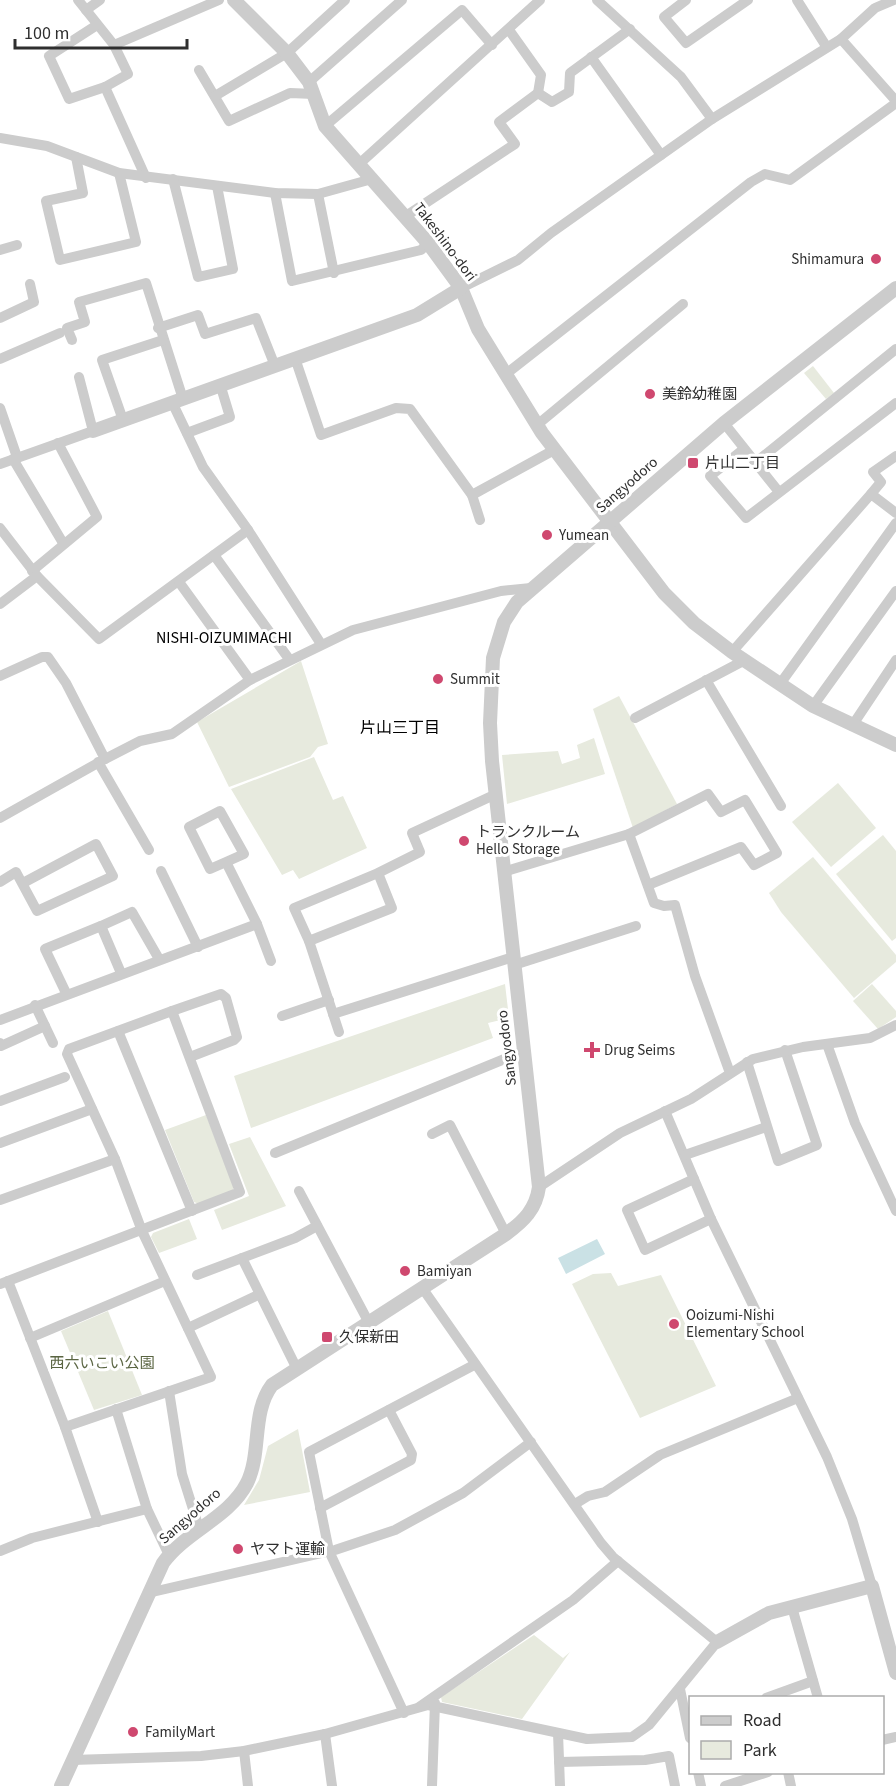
<svg xmlns="http://www.w3.org/2000/svg" width="896" height="1786" font-family="'Source Sans 3','Noto Sans JP',sans-serif">
	<style>
		.green { fill: #e7eade }
		.water { fill: #cae1e5 }
		.lines { fill: none; stroke-linecap: round; stroke-linejoin: round }
		.minor { stroke: #ccc; stroke-width: 10 }
		.tertiary { stroke: #ccc; stroke-width: 14 }
		.poi-dot { fill: #cf486f; stroke: #fff; stroke-width: 2 }
		.labels { text-anchor: middle; dominant-baseline: central; stroke-width: 6; stroke-linejoin: round; paint-order: stroke }
		.street-label { font-size: 15px; fill: #2f2f2f; stroke: #fff }
		.poi-label { font-size: 15px; fill: #2f2f2f; stroke: #fff; text-anchor: start }
		.park-label { font-size: 15px; fill: #5a6542; stroke: #fff }
		.neighbourhood-label { font-size: 16px; fill: #000; stroke: #fff }
	</style>
	<rect width="100%" height="100%" fill="#fff"/>
	<g class="green">
		<path d="M813,366L834,393L826,399L804,373Z"/>
		<path d="M301,661L328,744L318,747L310,757L229,787L197,722Z"/>
		<path d="M619,696L677,804L633,828L593,709Z"/>
		<path d="M594,738L605,774L507,804L502,755L558,751L562,764L580,758L577,745Z"/>
		<path d="M314,757L333,800L343,796L367,848L299,879L293,870L282,875L231,789Z"/>
		<path d="M838,783L876,828L831,867L792,822Z"/>
		<path d="M883,835L896,851V938L892,941L836,874Z"/>
		<path d="M813,857L896,955V962L854,998L781,912L769,893Z"/>
		<path d="M505,984L509,1018L488,1023L493,1038L251,1128L234,1076Z"/>
		<path d="M872,984L896,1011V1017L878,1029L853,1001Z"/>
		<path d="M206,1115L234,1187L232,1192L199,1204L194,1202L165,1130Z"/>
		<path d="M250,1137L286,1206L222,1230L214,1210L249,1196L229,1144Z"/>
		<path d="M189,1219L197,1239L159,1253L151,1237L153,1233Z"/>
		<path d="M611,1273L618,1286L661,1275L716,1386L640,1418L572,1284L593,1274Z"/>
		<path d="M108,1311L142,1395L94,1410L61,1331Z"/>
		<path d="M298,1429L310,1492L244,1505L259,1480L268,1446Z"/>
		<path d="M534,1635L563,1658L570,1652L522,1719L442,1702L441,1697Z"/>
	</g>
	<path class="water" d="M597,1239L605,1254L566,1274L558,1258Z"/>
	<g class="lines">
		<g class="minor">
			<path d="M78,0L114,45"/>
			<path d="M597,0L681,77L712,119"/>
			<path d="M686,0L664,17L686,43L748,0"/>
			<path d="M797,0L826,46"/>
			<path d="M86,10L100,0"/>
			<path d="M97,25L49,56L69,99L105,87L128,74L114,45L219,0"/>
			<path d="M509,30L541,75L538,93"/>
			<path d="M841,39L896,101"/>
			<path d="M591,57L661,155"/>
			<path d="M199,70L229,121L290,93L314,94"/>
			<path d="M309,82L402,0"/>
			<path d="M105,87L146,178"/>
			<path d="M215,96L287,53L345,0"/>
			<path d="M325,126L462,10L492,45"/>
			<path d="M0,138L47,146L119,173L275,193L318,194L372,179"/>
			<path d="M76,157L83,193L46,201L60,260L136,242L119,173"/>
			<path d="M358,165L540,0"/>
			<path d="M173,179L198,277L233,269L217,186"/>
			<path d="M275,193L292,281L421,250L428,243"/>
			<path d="M318,194L334,273"/>
			<path d="M406,216L515,144L499,122L538,93L552,102L569,92L570,73L630,29"/>
			<path d="M0,250L17,245"/>
			<path d="M461,288L518,260L551,233L712,119L841,39L875,8L894,0"/>
			<path d="M0,318L34,302L30,284"/>
			<path d="M158,328L198,315L205,334L256,318L275,366"/>
			<path d="M72,340L67,328L85,322L79,302L146,283L183,399"/>
			<path d="M295,358L321,435L396,408L410,409L472,495L480,520"/>
			<path d="M0,359L60,333"/>
			<path d="M506,374L751,182L765,174L790,180L896,103"/>
			<path d="M172,402L203,467L248,530L321,644"/>
			<path d="M0,408L17,457"/>
			<path d="M123,420L102,360L163,340"/>
			<path d="M724,423L779,492"/>
			<path d="M537,425L683,304"/>
			<path d="M187,433L230,417L220,384"/>
			<path d="M744,449L710,476L746,518L896,403"/>
			<path d="M13,459L63,543"/>
			<path d="M755,463L896,349"/>
			<path d="M0,464L93,431L79,377"/>
			<path d="M871,494L881,482L873,472L896,456"/>
			<path d="M472,495L554,450"/>
			<path d="M0,528L37,576L99,639L248,530"/>
			<path d="M214,555L289,659"/>
			<path d="M32,571L97,517L58,443"/>
			<path d="M179,582L250,680"/>
			<path d="M0,604L37,576"/>
			<path d="M732,652L871,494L896,513"/>
			<path d="M0,676L42,657H48L66,683L105,759"/>
			<path d="M706,680L781,806"/>
			<path d="M780,684L896,523"/>
			<path d="M813,706L896,591"/>
			<path d="M635,718L745,660"/>
			<path d="M852,726L896,660"/>
			<path d="M98,762L149,850"/>
			<path d="M0,818L105,759L140,741L172,734L250,680L353,630L501,591L531,588"/>
			<path d="M629,834L654,903L664,906L675,905L695,976L730,1073"/>
			<path d="M226,862L210,869L189,827L220,811L244,854L226,862L257,924L271,961"/>
			<path d="M161,871L198,947"/>
			<path d="M503,872L629,834L708,794L721,812L745,800L777,853L754,865L741,847L648,885"/>
			<path d="M378,873L392,908L309,941L294,908L378,873L420,852L412,833L494,795"/>
			<path d="M0,882L16,872L37,911L113,876L96,844L23,883"/>
			<path d="M309,941L339,1032"/>
			<path d="M514,965L636,926"/>
			<path d="M121,973L101,926L132,912L159,959"/>
			<path d="M66,993L45,949L101,926"/>
			<path d="M35,1005L53,1043"/>
			<path d="M172,1011L221,994L226,998L237,1037L234,1040L190,1057"/>
			<path d="M333,1014L513,957"/>
			<path d="M282,1016L329,1000"/>
			<path d="M0,1020L257,924"/>
			<path d="M118,1031L192,1211"/>
			<path d="M0,1043L1,1046L45,1026"/>
			<path d="M827,1044L855,1123L896,1211"/>
			<path d="M747,1062L778,1161L817,1145L785,1050"/>
			<path d="M0,1101L65,1077"/>
			<path d="M665,1111L711,1219L827,1457L852,1519L872,1586"/>
			<path d="M432,1134L450,1125L506,1234"/>
			<path d="M0,1143L92,1109"/>
			<path d="M275,1153L524,1051"/>
			<path d="M685,1155L766,1127"/>
			<path d="M694,1179L627,1210L645,1250L711,1219"/>
			<path d="M539,1187L620,1133L691,1099L753,1059L803,1047L870,1038L896,1025"/>
			<path d="M299,1191L369,1323"/>
			<path d="M0,1200L115,1159"/>
			<path d="M242,1258L296,1367"/>
			<path d="M197,1275L295,1238L317,1226"/>
			<path d="M8,1281L65,1427L98,1522"/>
			<path d="M0,1284L240,1192L172,1011L69,1049L67,1054L115,1159L142,1231L211,1377L65,1427"/>
			<path d="M188,1328L258,1295"/>
			<path d="M30,1338L165,1281"/>
			<path d="M169,1391L182,1474L199,1528"/>
			<path d="M116,1409L147,1509L169,1555"/>
			<path d="M575,1504L588,1496L605,1492L660,1455L798,1398"/>
			<path d="M320,1508L411,1460L412,1454L389,1410"/>
			<path d="M0,1551L32,1538L147,1509"/>
			<path d="M148,1593L335,1550L395,1530L463,1493L531,1442"/>
			<path d="M792,1607L818,1698"/>
			<path d="M680,1689L690,1738"/>
			<path d="M766,1698L813,1681"/>
			<path d="M419,1707L573,1600L618,1561"/>
			<path d="M404,1713L329,1551L309,1452L474,1365"/>
			<path d="M558,1733L560,1786"/>
			<path d="M325,1734L332,1786"/>
			<path d="M882,1740L896,1737"/>
			<path d="M244,1751L248,1786"/>
			<path d="M72,1760L201,1756L244,1751L325,1734L428,1705L587,1739L632,1737L649,1725L717,1642L613,1557L601,1543L423,1289"/>
			<path d="M559,1762L645,1760L669,1756L675,1786"/>
			<path d="M698,1772L701,1786"/>
			<path d="M788,1772L791,1786"/>
			<path d="M432,1786L435,1703"/>
			<path d="M725,1786L768,1772"/>
		</g>
		<g class="tertiary">
			<path d="M234,0L287,53L309,82L325,126L428,243L461,288L478,329L542,433L664,593L694,623L732,652L813,706L896,745"/>
			<path d="M93,431L417,315L461,288"/>
			<path d="M717,1642L769,1613L872,1586L896,1673"/>
			<path d="M61,1786L163,1563C186,1531 229,1518 247,1483C262,1452 251,1413 272,1385L506,1234C524,1221 536,1209 539,1187L492,761L490,723L493,658L504,622L517,602L724,423L896,288"/>
		</g>
	</g>
	<g class="poi-dot">
		<circle cx="876" cy="259" r="6"/>
		<circle cx="650" cy="394" r="6"/>
		<rect x="687" y="457" width="12" height="12" rx="3"/>
		<circle cx="547" cy="535" r="6"/>
		<circle cx="438" cy="679" r="6"/>
		<circle cx="464" cy="841" r="6"/>
		<path d="M589 1041h6v6h6v6h-6v6h-6v-6h-6v-6h6z"/>
		<circle cx="405" cy="1271" r="6"/>
		<circle cx="674" cy="1324" r="6"/>
		<rect x="321" y="1331" width="12" height="12" rx="3"/>
		<circle cx="238" cy="1549" r="6"/>
		<circle cx="133" cy="1732" r="6"/>
	</g>
	<g class="labels">
		<g class="street-label">
			<text transform="translate(445 242) rotate(53)">Takeshino-dori</text>
			<text transform="translate(627 485) rotate(-41)">Sangyodoro</text>
			<text transform="translate(507 1048) rotate(-97)">Sangyodoro</text>
			<text transform="translate(190 1516) rotate(-41)">Sangyodoro</text>
		</g>
		<g class="poi-label">
			<text x="864" y="259" text-anchor="end">Shimamura</text>
			<text x="662" y="394">美鈴幼稚園</text>
			<text x="705" y="463">片山二丁目</text>
			<text x="559" y="535">Yumean</text>
			<text x="450" y="679">Summit</text>
			<text x="476" y="832">トランクルーム<tspan x="476" dy="17">Hello Storage</tspan></text>
			<text x="604" y="1050">Drug Seims</text>
			<text x="417" y="1271">Bamiyan</text>
			<text x="686" y="1315">Ooizumi-Nishi<tspan x="686" dy="17">Elementary School</tspan></text>
			<text x="339" y="1337">久保新田</text>
			<text x="250" y="1549">ヤマト運輸</text>
			<text x="145" y="1732">FamilyMart</text>
		</g>
		<g class="park-label">
			<text x="102" y="1363">西六いこい公園</text>
		</g>
		<g class="neighbourhood-label">
			<text x="224" y="638">NISHI-OIZUMIMACHI</text>
			<text x="400" y="728">片山三丁目</text>
		</g>
	</g>
	<rect x="689" y="1696" width="195" height="78" fill="#ffffff" stroke="#acacac" stroke-width="1.5"/>
	<rect x="701" y="1716" width="30" height="9" fill="#cccccc" stroke="#acacac" stroke-width="1.5"/>
	<text x="743" y="1726" font-size="18" fill="#2f2f2f">Road</text>
	<rect x="701" y="1741" width="30" height="18" fill="#e7eade" stroke="#acacac" stroke-width="1.5"/>
	<text x="743" y="1756" font-size="18" fill="#2f2f2f">Park</text>
	<path d="M15 39v9h172v-9" fill="none" stroke="#2f2f2f" stroke-width="3"/>
	<text x="24" y="39" font-size="18" fill="#2f2f2f" stroke="#ffffff" stroke-width="4.5" paint-order="stroke">100 m</text>
</svg>
